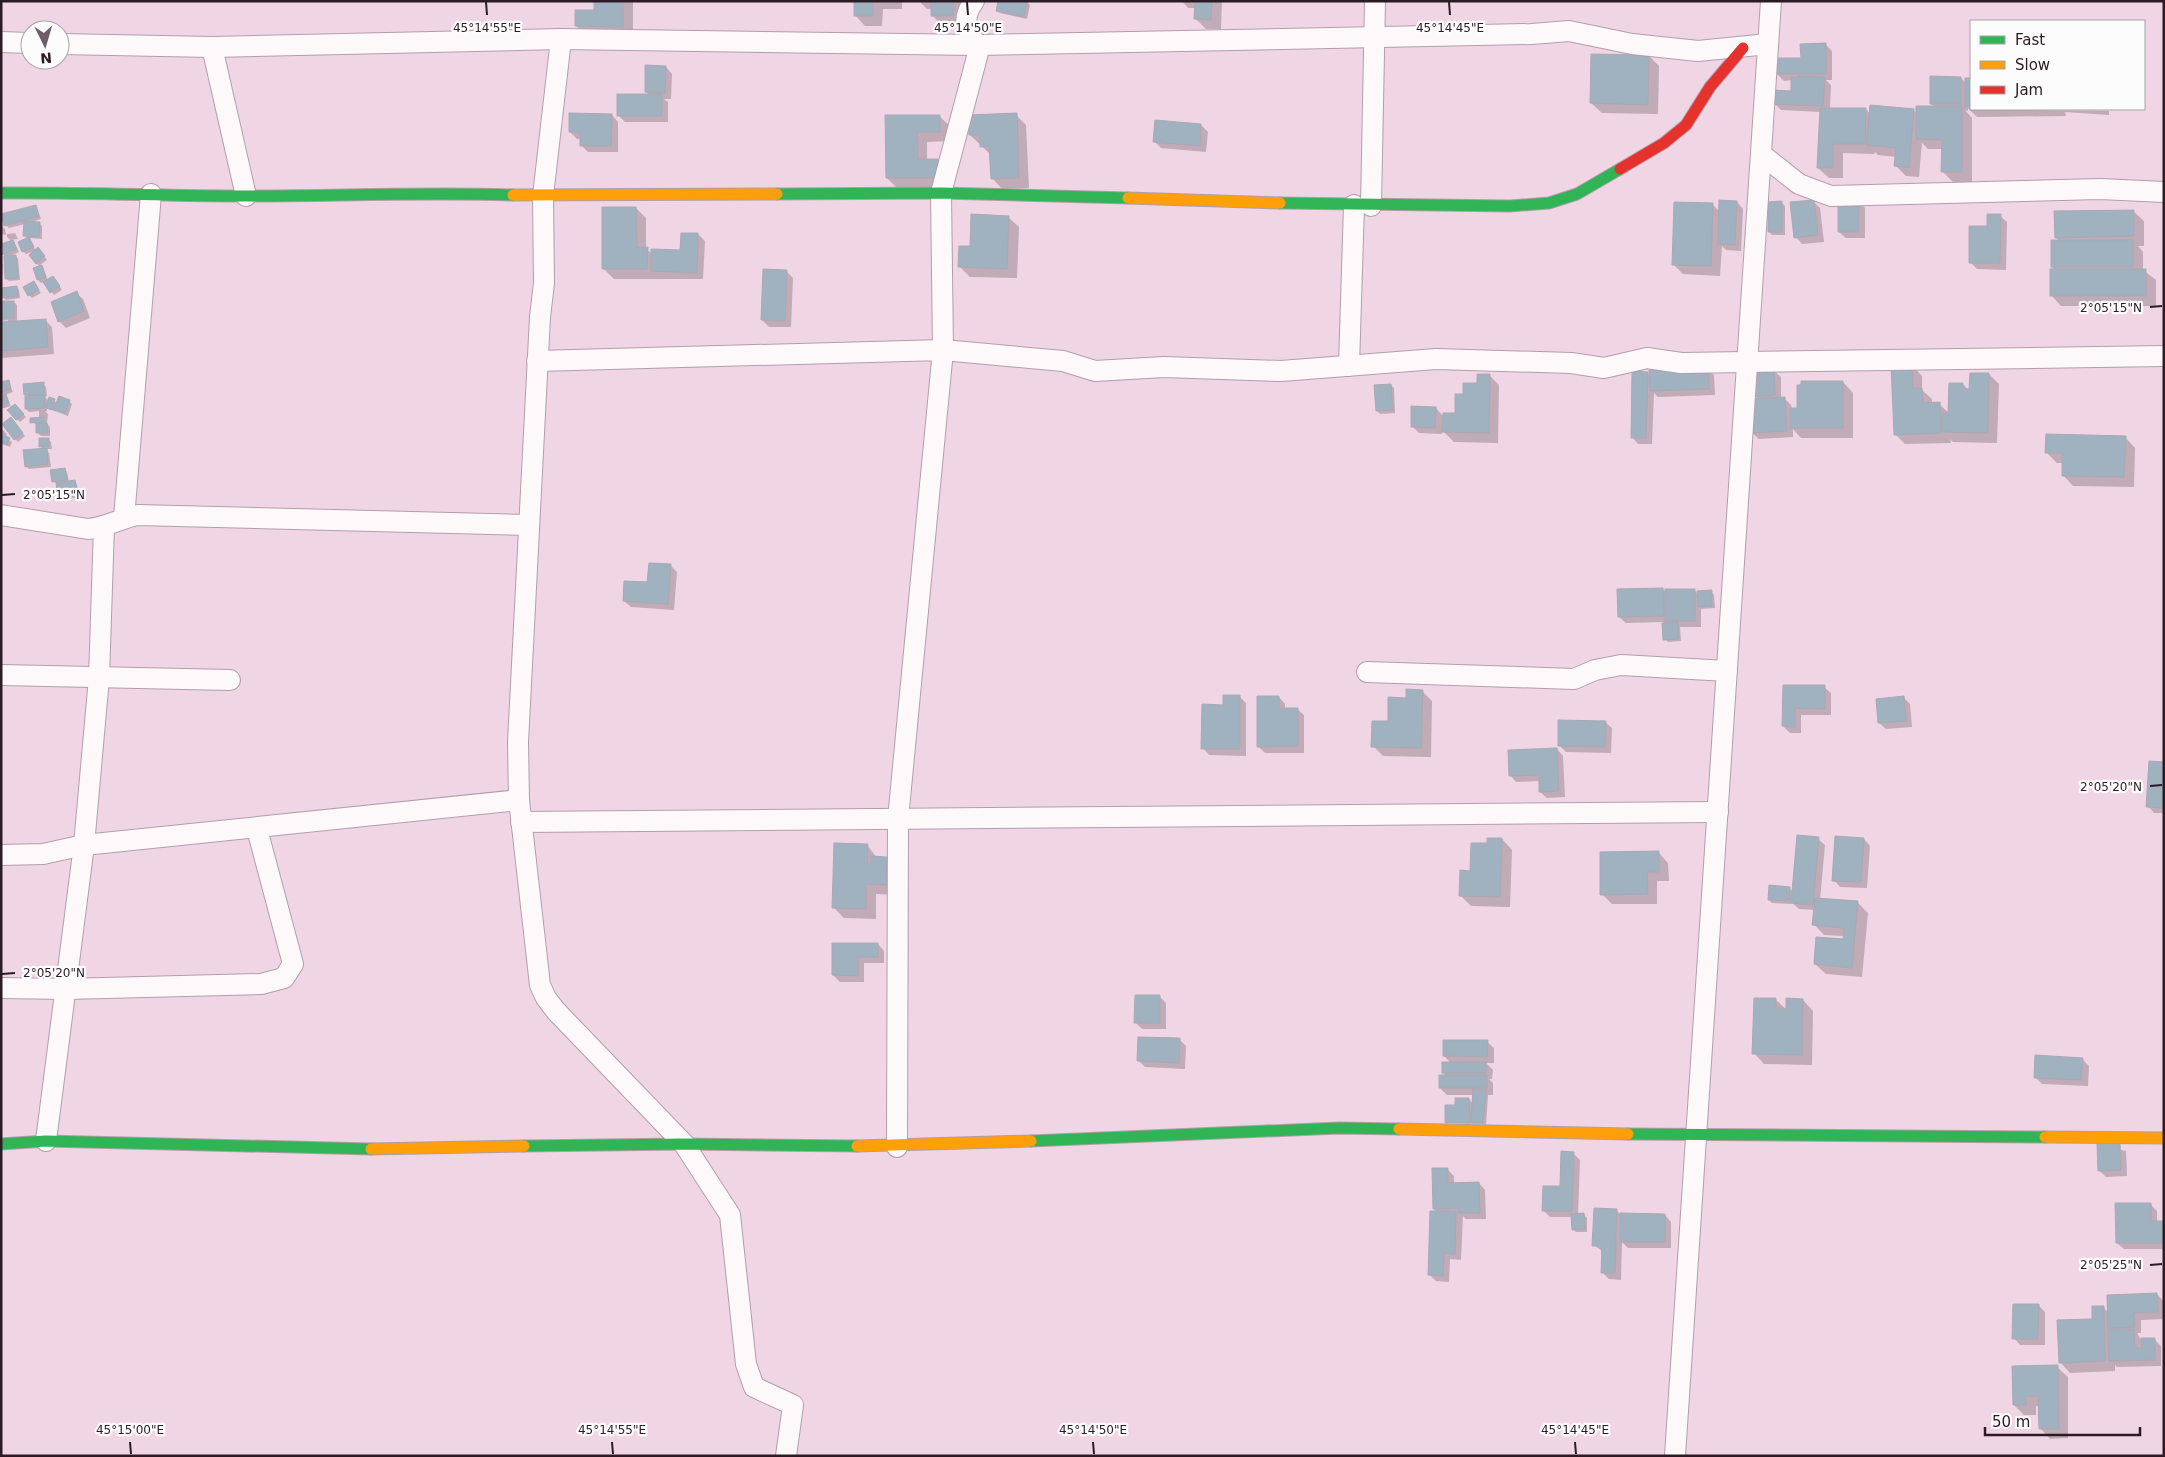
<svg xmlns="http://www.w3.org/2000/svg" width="2165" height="1457" font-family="'DejaVu Sans',sans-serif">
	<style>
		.shadow { fill: #0003 }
		.building { fill: #a0b2c0; stroke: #aaa8b3 }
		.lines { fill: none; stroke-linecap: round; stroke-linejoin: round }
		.street-casing { stroke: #b29eaa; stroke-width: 22 }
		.fast-casing { stroke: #b29eaa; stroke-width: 13 }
		.slow-casing { stroke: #b29eaa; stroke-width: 13 }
		.jam-casing { stroke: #b29eaa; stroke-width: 13 }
		.street { stroke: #fdf9fb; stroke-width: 20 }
		.fast { stroke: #30b455; stroke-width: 11 }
		.slow { stroke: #ff9f0a; stroke-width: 11 }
		.jam { stroke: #e5322d; stroke-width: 11 }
		.ticks { fill: none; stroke: #2b1b25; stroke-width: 2 }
		.ticks-label { font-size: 12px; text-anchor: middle; fill: #2b1b25; stroke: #fcfcfc; stroke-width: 4.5; stroke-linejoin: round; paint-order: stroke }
	</style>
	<rect width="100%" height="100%" fill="#f0d6e5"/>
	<g class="shadow">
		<path d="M596,1H633V36H587L576,26L596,12Z"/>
		<path d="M855,1H902V9H883L882,26H865L855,15Z"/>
		<path d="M919,1H963L962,26H942L932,15V9H927Z"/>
		<path d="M1182,1H1222L1221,29H1206L1196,19V8H1188Z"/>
		<path d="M1027,2L1030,5L1027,19L1000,13L997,10Z"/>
		<path d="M1825,44L1832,51V80H1826L1831,85L1830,109H1866L1870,114L1913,110L1918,114L1935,107L1931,104L1961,78L1966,83V79H1971V109L2109,111V109V115L2065,112L2066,116L1977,117L1968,108V111L1965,110L1972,118V182H1953L1943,172V149H1928L1922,143L1919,177L1906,176L1896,166V157L1878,155L1875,152L1874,154L1843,153V178H1829L1818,168L1821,112L1781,110L1775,104L1792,92L1793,80L1784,81L1777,74Z"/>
		<path d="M1649,56L1659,66L1658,114L1602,113L1591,103Z"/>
		<path d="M666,67L672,74L671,99H664L668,102V122H625L618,115L650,95L646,92Z"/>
		<path d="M612,115L618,122V152H588L581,145V139H577L570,132Z"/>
		<path d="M1016,115L1026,125L1029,188L1002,189L992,178L991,155L970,135Z"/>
		<path d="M939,116L950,126V141L927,142V160H938L948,171V187L897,188L887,178V117Z"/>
		<path d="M1201,125L1208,132L1206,152L1161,148L1154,141Z"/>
		<path d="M1813,201L1820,208L1824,242L1802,244L1796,237Z"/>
		<path d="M1858,201L1865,208V238H1846L1839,232Z"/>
		<path d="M1737,202L1743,209L1741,251L1726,250L1722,246L1720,276L1683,274L1673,264L1712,204L1720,212Z"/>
		<path d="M1782,203L1785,206V235H1772L1769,232Z"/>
		<path d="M36,206L41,219L31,222L39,223L42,226V239L29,238L36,251L41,252L47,260L40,265L48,280H55L62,290L54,295L44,282L41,283L38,280L34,269L40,267L36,263L35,251L26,254L23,251L28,239L24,235L25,224L9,228L6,225Z"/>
		<path d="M636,208L646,218V249L652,254L682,252L698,234L705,241L703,279H614L604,269Z"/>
		<path d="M2133,211L2144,221V246H2138L2143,252V270L2156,280V306H2061L2051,295L2055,270L2052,267L2060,242L2056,237Z"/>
		<path d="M2000,216L2007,222L2006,270L1977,269L1970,262L1988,228Z"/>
		<path d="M1008,217L1019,227L1017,278L970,277L959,266L972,248Z"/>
		<path d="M1,226L5,229L6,235L1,234Z"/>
		<path d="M15,233L18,239L10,240L7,237V234Z"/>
		<path d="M13,241L19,252L10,256H16L18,259L20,280L9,281L6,278L5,257L3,254Z"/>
		<path d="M1,263L3,265L2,277H1Z"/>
		<path d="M786,271L793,278L791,327H769L762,320Z"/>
		<path d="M34,282L41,293L32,298L29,295Z"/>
		<path d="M16,287L19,290L20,298L6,300L3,297Z"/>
		<path d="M76,293L83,299L90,318L66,328L59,321Z"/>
		<path d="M1,302H14L17,305V322L45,320L52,327L54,354L1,358V323H8V320L1,321Z"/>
		<path d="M1912,365L1922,376V390L1932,399V404H1939L1950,414L1963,384L1970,392L1989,374L1999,384L1997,443L1953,442L1950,439L1951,443L1905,444L1895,434Z"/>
		<path d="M1707,369L1714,375L1715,395L1658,397L1654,393L1652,444H1638L1632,437L1647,373L1651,377Z"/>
		<path d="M1774,371L1781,377V399H1785L1791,405L1792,409H1798L1843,382L1853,393V438H1801L1793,429V437L1759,439L1752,433L1760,400L1755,396Z"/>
		<path d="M1489,375L1499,385L1498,443L1454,442L1442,430V434L1419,433L1412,426L1436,408L1444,417L1456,414L1464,395Z"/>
		<path d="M8,382L13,392L5,395L11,406L1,409V384Z"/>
		<path d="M43,384L46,387L47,396H44L49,401V399L57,403L69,401L72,404L68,416L47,408V411H45L48,414L47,424L50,427V436H41L38,433V425L32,422L39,418V411L29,412L26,409L29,397L25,394Z"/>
		<path d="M1391,385L1394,388L1395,413L1380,414L1377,411Z"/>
		<path d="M15,406L26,417L20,422L9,411Z"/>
		<path d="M14,421L25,436L18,442L15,439Z"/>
		<path d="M1,428L7,434L4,437L12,442L10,447L1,443Z"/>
		<path d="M2125,437L2135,448L2134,487L2073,486L2063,475V463H2057L2047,453Z"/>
		<path d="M48,439L51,442L52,449H46L49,453L51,467L29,469L26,466L44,450L40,446Z"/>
		<path d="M64,469L67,472L69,482L74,481L77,484L79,497L62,500L59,497L57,484L53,481Z"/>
		<path d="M671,566L677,572L674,610L631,607L624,601Z"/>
		<path d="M1663,589L1666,593L1694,590L1698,594L1711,592L1714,595L1715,608L1701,609V627H1680L1681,641L1668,642L1665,639L1664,622L1626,623L1619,617Z"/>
		<path d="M1784,686L1824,687L1831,693V715H1801V733H1790L1783,726Z"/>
		<path d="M1422,691L1432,701L1431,757L1383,756L1373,746L1407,699Z"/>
		<path d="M1240,697L1246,703V756L1209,755L1203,748Z"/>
		<path d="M1279,697L1285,704V709H1297L1304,715V753H1265L1258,746Z"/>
		<path d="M1903,697L1910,704L1912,727L1886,729L1879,723Z"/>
		<path d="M1605,722L1612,728L1611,753L1566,752L1560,746Z"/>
		<path d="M1557,749L1563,756L1565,797L1547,798L1540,792V781L1516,782L1510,775Z"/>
		<path d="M2164,763V813H2154L2148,806Z"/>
		<path d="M1502,839L1512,850L1510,907L1471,906L1461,896L1471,872L1488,845Z"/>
		<path d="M1818,839L1825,845L1820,900L1858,903L1868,913L1862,977L1826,974L1815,964L1844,940V936L1824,935L1814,924L1815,910L1799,909L1791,902V904L1772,903L1769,900L1789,888L1793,892Z"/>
		<path d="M1864,839L1870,846L1867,888L1840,887L1834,880Z"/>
		<path d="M867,845L877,858H886L897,868L896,895L876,894V919L844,918L834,908Z"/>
		<path d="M1658,852L1668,863L1669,881H1657V904H1612L1602,894Z"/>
		<path d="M833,944H878L884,951V963H864V982H840L833,975Z"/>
		<path d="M1159,996L1166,1003V1029H1142L1136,1023Z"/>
		<path d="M1776,1000L1788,1011L1803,1000L1813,1011L1812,1065L1764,1064L1754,1053Z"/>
		<path d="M1180,1040L1186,1046L1185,1069L1145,1067L1138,1060Z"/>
		<path d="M1487,1042L1494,1048V1063H1486L1493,1070L1492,1079H1489L1493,1083V1095H1488L1486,1125L1447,1122L1456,1106L1469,1099L1473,1104L1474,1095H1447L1440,1088L1447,1077L1443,1073L1451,1063L1444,1056Z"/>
		<path d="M2082,1059L2089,1066L2088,1086L2042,1084L2035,1077Z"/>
		<path d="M2098,1145L2126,1151L2127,1176L2106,1177L2099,1170Z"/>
		<path d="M1573,1153L1580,1160L1578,1215H1584L1587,1218V1232H1576L1573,1229V1217H1550L1543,1210L1561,1187Z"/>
		<path d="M1447,1169L1454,1176V1184L1479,1183L1485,1190L1486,1219H1466L1463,1216L1461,1260L1450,1259L1449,1282L1436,1281L1429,1274L1437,1212L1434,1209Z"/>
		<path d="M2151,1205L2157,1211V1222H2164V1249H2124L2117,1243Z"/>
		<path d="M1616,1210L1621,1215H1665L1671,1222V1248H1628L1622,1242L1621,1280L1609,1279L1603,1273V1252L1594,1245Z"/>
		<path d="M2157,1294L2163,1301L2164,1319L2141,1320V1333H2137L2141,1340L2154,1339L2161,1346V1366L2117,1367L2115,1365V1371L2070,1373L2060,1362L2103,1307L2109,1313Z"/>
		<path d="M2038,1305L2045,1312V1345H2020L2014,1338Z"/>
		<path d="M2057,1367L2068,1377V1438L2050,1439L2040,1428V1406H2036V1415H2024L2014,1405Z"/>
	</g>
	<g class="building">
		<path d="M594,1H623V27L575,26V10H594Z"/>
		<rect x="854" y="1" width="19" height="15"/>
		<rect x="931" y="1" width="22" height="15"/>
		<path d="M998,1H1027L1024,17L996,11Z"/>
		<path d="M1195,1H1212L1211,20L1194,19Z"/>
		<path d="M1826,43V74H1776L1775,58H1801L1800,44Z"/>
		<path d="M1591,54L1649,55L1648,105L1590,103Z"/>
		<path d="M645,65L666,66L665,93L645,92Z"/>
		<path d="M1798,76L1825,77L1823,106L1773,104L1774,90L1791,91V77L1798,78Z"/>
		<path d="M1930,76L1961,77V104H1930Z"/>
		<rect x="1965" y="78" width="6" height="29"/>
		<rect x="617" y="94" width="45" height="22"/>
		<path d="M1870,105L1914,109L1909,168L1894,166L1896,148L1866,145Z"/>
		<path d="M1916,106H1962V172H1941L1942,140L1916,139Z"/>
		<path d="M1820,108H1866L1865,144H1833V168H1817Z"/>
		<path d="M569,113L612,114L611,146H580V133L569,132Z"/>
		<path d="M1017,113L1019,178L991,179L989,146L980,147V135H969L968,115Z"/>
		<path d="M885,115H940V132H917L918,159H938V178H886Z"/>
		<path d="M1155,120L1201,124L1200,146L1153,142Z"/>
		<path d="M1719,200L1737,201L1735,245L1718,244Z"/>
		<path d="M1814,200L1818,235L1794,238L1790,202Z"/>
		<path d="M1838,200H1859L1858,232H1838Z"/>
		<path d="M1782,201V232H1768V202Z"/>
		<path d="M1674,202L1713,203L1711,266L1672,265Z"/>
		<path d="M36,205L39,216L4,226L1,214Z"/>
		<path d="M602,207H636L637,248L648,247L647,269H602Z"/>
		<path d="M2134,210V236L2055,238L2054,211Z"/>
		<path d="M971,214L1009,216L1007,269L958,267L959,246H970Z"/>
		<path d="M1987,214H2001L2000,263H1969V226H1987Z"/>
		<path d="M24,221L40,222L39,237L23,236Z"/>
		<path d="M681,233H698L697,273L651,271V249L680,250Z"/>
		<path d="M29,237L34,247L22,252L18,242Z"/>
		<path d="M13,240L17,249L1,255V244Z"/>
		<rect x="2051" y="240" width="82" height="27"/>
		<path d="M38,247L45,256L36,264L29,255Z"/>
		<path d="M16,255L18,278L5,279L4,256Z"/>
		<path d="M42,265L46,277L37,280L33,268Z"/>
		<path d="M763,269L787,270L785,321L761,320Z"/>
		<rect x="2050" y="269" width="96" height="27"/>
		<path d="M53,276L60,286L50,293L43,282Z"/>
		<path d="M34,281L39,290L28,296L23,287Z"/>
		<path d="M17,286L18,296L2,298L1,288Z"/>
		<path d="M77,291L84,311L58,322L51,302Z"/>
		<rect x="1" y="301" width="13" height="17"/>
		<path d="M46,319L48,347L1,351V322Z"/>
		<path d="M1912,364L1913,388H1922L1923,403L1940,402L1941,433L1894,435L1891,365Z"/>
		<path d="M1708,368L1709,389L1650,391L1649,370Z"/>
		<path d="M1774,369L1775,395L1754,397L1753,370Z"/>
		<path d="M1632,371L1648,372L1646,438H1631Z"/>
		<path d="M1970,373H1989L1988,433L1942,432V413H1948L1949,383H1963V389H1969Z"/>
		<path d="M1477,374H1490L1489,433L1442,432L1443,413H1455V394H1463V383H1477Z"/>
		<path d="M9,380L11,389L1,392V382Z"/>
		<path d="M1801,381H1843V428H1790V408H1797V385H1801Z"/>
		<path d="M44,382V394L24,395L23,384Z"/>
		<path d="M1391,384L1393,410L1376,411L1374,385Z"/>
		<path d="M6,394L9,403L1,406V396Z"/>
		<path d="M45,395V408L25,409V396Z"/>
		<path d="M59,396L70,400L65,413L53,410Z"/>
		<path d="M49,397L55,399L52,410L46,408Z"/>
		<path d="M1785,397L1787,431L1751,433L1749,399Z"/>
		<path d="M15,404L24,414L16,420L7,410Z"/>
		<path d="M1411,406L1436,407L1435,428L1411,427Z"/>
		<path d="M11,417L23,433L14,440L2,424Z"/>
		<path d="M44,417V422L30,423V418Z"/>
		<path d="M36,423H47L48,433H36Z"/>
		<path d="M2,434L10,438L7,445L1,443Z"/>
		<path d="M2046,434L2126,436L2124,477L2062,476V453H2045Z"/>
		<path d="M39,438H49V446L39,447Z"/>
		<path d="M47,448L48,464L25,467L23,450Z"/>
		<path d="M65,468L67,480L52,482L50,470Z"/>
		<path d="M75,480L77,494L58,497L56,483Z"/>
		<path d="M649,563L671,564L668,604L623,601L624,581L647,582Z"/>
		<path d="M1663,588L1664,616L1618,617L1617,589Z"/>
		<rect x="1665" y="589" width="30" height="32"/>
		<path d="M1712,590V606L1698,607L1697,591Z"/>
		<path d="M1678,622L1679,639L1663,640L1662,623Z"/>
		<path d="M1783,685H1825V709L1795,708V727L1782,726Z"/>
		<path d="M1406,689L1423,690L1421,748L1371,747L1372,721H1388V697L1406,698Z"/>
		<path d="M1223,695H1240V749H1201L1202,704L1223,705Z"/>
		<path d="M1257,696H1279V708H1298V746L1257,747Z"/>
		<path d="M1904,696L1906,721L1878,723L1876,699Z"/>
		<path d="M1558,720L1606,721L1605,747L1558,746Z"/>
		<path d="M1557,748L1559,791L1539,792V775L1509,776L1508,750Z"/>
		<path d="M2149,761L2164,762V808L2146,807Z"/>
		<path d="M1797,835L1819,837L1813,905L1791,903Z"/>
		<path d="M1835,836L1864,838L1861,882L1832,881Z"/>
		<path d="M1487,838H1502L1500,897L1459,896L1460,870L1470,871L1471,843H1487Z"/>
		<path d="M834,843L868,844L867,864H871V856L887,857L886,885L866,884V909L832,908Z"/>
		<path d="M1659,851V872H1647L1648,894L1600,895V852Z"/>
		<path d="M1769,885L1790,887L1789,901L1768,900Z"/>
		<path d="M1815,898L1858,901L1852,968L1814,964L1816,937L1843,939L1844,928L1812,925Z"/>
		<path d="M832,943H878V957H858V976L832,975Z"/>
		<path d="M1135,995H1160V1023H1134Z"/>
		<path d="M1754,998H1776V1009H1786V998L1803,999L1802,1055L1752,1054Z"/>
		<path d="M1138,1037L1180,1038L1179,1063L1137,1061Z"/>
		<path d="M1443,1040H1488L1487,1057L1443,1056Z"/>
		<path d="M2035,1055L2083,1058L2081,1080L2034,1078Z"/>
		<rect x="1442" y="1062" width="44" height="11"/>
		<rect x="1439" y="1075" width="48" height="13"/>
		<path d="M1473,1089L1486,1090L1483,1123L1471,1122Z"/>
		<path d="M1455,1098H1469L1470,1123H1445V1105H1455Z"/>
		<path d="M2120,1143L2121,1170L2098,1171L2097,1144Z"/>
		<path d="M1561,1151L1574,1152L1572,1211H1542L1543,1186H1560Z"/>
		<path d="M1432,1168H1448V1183L1479,1182L1480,1213H1458V1208L1433,1209Z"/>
		<path d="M2115,1203H2151V1221H2164V1243H2116Z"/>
		<path d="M1594,1208L1617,1209L1615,1273H1601L1602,1246H1592Z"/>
		<path d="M1430,1211H1456L1455,1254L1444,1253L1443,1276L1428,1275Z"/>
		<path d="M1584,1213L1585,1229L1572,1230L1571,1214Z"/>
		<path d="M1620,1213L1665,1214V1242H1620Z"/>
		<path d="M2157,1293L2158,1312L2134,1313L2135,1327L2108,1328L2107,1295Z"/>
		<path d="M2013,1304H2039L2038,1339H2012Z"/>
		<path d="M2092,1306H2104L2105,1361L2059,1363L2057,1320L2092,1319Z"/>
		<path d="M2108,1329H2134L2135,1348H2142L2141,1338H2155V1360L2109,1361Z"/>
		<path d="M2058,1365L2059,1429H2039L2038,1396H2026V1405H2013L2012,1366Z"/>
	</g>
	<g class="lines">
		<defs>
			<g id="street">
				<path d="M974,1C957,25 973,31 978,53L941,193L943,350L1063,361L1095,371L1164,367L1281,371L1436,359L1571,363L1604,368L1647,358L1681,363L2164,356"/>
				<path d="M561,39L543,196L544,283L540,317L518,742L519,800L540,985L546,998L556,1011L684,1144L730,1215L746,1364L754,1387L793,1405L786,1456"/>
				<path d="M1,42L30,43"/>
				<path d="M60,44L212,47L561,39L976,45L1532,34L1569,31L1632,44L1698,51L1768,44"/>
				<path d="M212,47L246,196"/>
				<path d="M1761,154L1799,184L1831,196L2100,189L2164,192"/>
				<path d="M1371,206L1375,1"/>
				<path d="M537,361L943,350L898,819L897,1147"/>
				<path d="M1349,366L1354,205"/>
				<path d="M1,515L88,529C105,528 121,518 138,515L528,525"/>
				<path d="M124,518L151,194"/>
				<path d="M1367,672L1574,679L1595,670L1621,665L1727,671"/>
				<path d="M1,675L230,680"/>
				<path d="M521,822L1718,812"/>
				<path d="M1,855L43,854L84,845L519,800"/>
				<path d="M1,988L66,989L261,984L284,978L293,964L257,829"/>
				<path d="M46,1141L84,845L99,678L104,526"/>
				<path d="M1675,1456L1771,1"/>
			</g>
			<g id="fast">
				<path d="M1,193C83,192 165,196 248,196C336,196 425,192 513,195"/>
				<path d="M777,194L941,193L1128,198"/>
				<path d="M1280,203L1510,206L1549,203L1577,194L1620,169"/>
				<path d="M1628,1134L2045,1137"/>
				<path d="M1031,1141L1339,1128L1399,1129"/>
				<path d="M1,1144L46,1141L371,1149"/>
				<path d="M524,1146L684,1144L857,1146"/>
			</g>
			<g id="slow">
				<path d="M513,195L777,194"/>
				<path d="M1128,198L1280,203"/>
				<path d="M1399,1129L1628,1134"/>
				<path d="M2045,1137L2164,1138"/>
				<path d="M857,1146L1031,1141"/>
				<path d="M371,1149L524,1146"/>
			</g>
			<path id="jam" d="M1620,169L1664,143L1686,125L1710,87L1743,48"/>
		</defs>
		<use href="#street" class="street-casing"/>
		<use href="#fast" class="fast-casing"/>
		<use href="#slow" class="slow-casing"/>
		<use href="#jam" class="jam-casing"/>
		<use href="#street" class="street"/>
		<use href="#fast" class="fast"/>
		<use href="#slow" class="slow"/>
		<use href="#jam" class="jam"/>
	</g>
	<path class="ticks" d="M486,2L487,15M967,2L968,15M1449,2L1450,15M2150,307L2162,306M2,495L15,494M2150,786L2162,785M2,974L15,973M2150,1265L2162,1264M130,1442L131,1454M612,1442L613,1454M1093,1442L1094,1454M1575,1442L1576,1454"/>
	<g class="ticks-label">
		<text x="487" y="32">45°14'55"E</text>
		<text x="968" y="32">45°14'50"E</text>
		<text x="1450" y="32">45°14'45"E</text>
		<text x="2111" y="312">2°05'15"N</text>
		<text x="54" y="499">2°05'15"N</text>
		<text x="2111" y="791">2°05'20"N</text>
		<text x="54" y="977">2°05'20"N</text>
		<text x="2111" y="1269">2°05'25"N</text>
		<text x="130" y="1434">45°15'00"E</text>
		<text x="612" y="1434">45°14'55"E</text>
		<text x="1093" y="1434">45°14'50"E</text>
		<text x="1575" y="1434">45°14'45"E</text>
	</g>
	<rect width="2165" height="1457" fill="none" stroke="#2b1b25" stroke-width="5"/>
	<rect x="1970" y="20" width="175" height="90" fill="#fcfcfc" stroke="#a8a2a6"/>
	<rect x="1980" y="36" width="25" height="8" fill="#30b455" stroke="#a8a2a6"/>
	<text x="2015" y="45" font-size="15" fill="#2b1b25">Fast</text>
	<rect x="1980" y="61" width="25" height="8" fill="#ff9f0a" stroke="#a8a2a6"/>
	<text x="2015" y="70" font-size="15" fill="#2b1b25">Slow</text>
	<rect x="1980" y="86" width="25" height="8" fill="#e5322d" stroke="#a8a2a6"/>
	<text x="2015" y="95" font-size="15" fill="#2b1b25">Jam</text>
	<g transform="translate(45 45) rotate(175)"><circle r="24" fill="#fcfcfc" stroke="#a8a2a6"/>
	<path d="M0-4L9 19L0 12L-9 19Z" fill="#705c68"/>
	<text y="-8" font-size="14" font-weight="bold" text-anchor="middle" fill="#2b1b25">N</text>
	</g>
	<path d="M1985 1427v8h155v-8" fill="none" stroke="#2b1b25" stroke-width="2.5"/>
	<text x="1992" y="1427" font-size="15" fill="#2b1b25" stroke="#fcfcfc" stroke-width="4" paint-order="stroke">50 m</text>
</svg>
